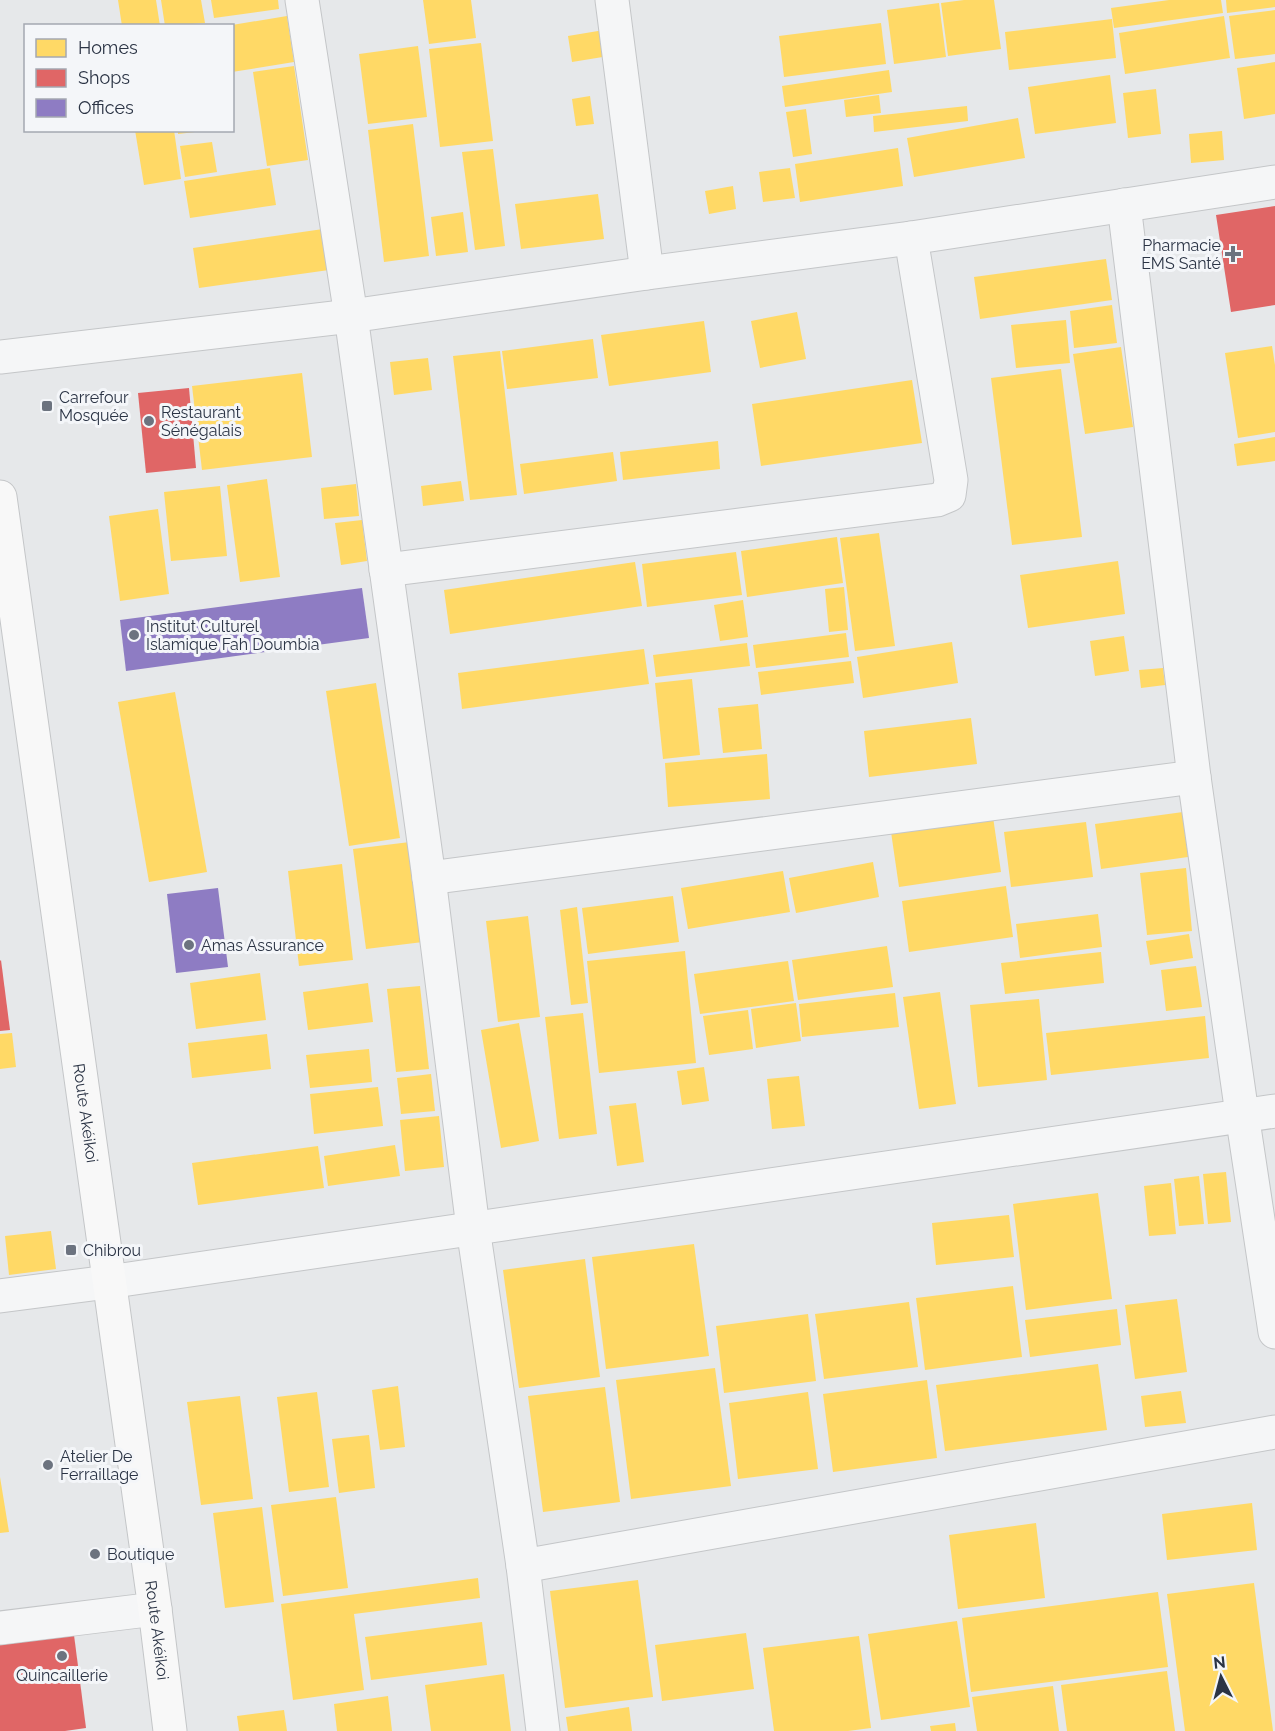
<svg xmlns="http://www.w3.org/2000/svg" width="1275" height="1731" font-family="Raleway,sans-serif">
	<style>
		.homes { fill: #ffd966 }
		.shops { fill: #e06666 }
		.offices { fill: #8e7cc3 }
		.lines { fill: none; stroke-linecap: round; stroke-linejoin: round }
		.street-casing { stroke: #c4c6c8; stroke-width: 35 }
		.secondary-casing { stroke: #c4c6c8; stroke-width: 35 }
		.street { stroke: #f5f6f7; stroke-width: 33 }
		.secondary { stroke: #f8f8f8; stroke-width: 33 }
		.poi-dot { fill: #6c737f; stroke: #f4f6f9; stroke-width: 2 }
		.labels { text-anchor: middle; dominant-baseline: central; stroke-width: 6; stroke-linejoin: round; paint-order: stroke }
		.poi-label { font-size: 16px; fill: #2b3445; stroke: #f4f6f9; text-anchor: start }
		.street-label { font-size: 16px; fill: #2b3445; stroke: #f4f6f9 }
	</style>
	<rect width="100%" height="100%" fill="#e6e8ea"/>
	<g class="homes">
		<path d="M118,0H156L160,26H122Z"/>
		<path d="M161,0H201L205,23L165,26Z"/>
		<path d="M211,0H278L279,9L214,18Z"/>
		<path d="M423,0H471L476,38L429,44Z"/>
		<path d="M964,0H994L1001,49L948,56L941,3Z"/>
		<path d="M1169,0H1221L1223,13L1114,28L1111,8Z"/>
		<path d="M1226,0H1275V7L1227,13Z"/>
		<path d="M939,3L946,57L894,64L887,10Z"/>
		<path d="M1275,10V54L1235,59L1229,16Z"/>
		<path d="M287,16L294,62L232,72V25Z"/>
		<path d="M1224,16L1230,58L1125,74L1119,33Z"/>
		<path d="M1112,19L1116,58L1009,70L1005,32Z"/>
		<path d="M881,23L886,64L784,77L779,36Z"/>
		<path d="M610,29L615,55L572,62L568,36Z"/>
		<path d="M481,43L493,141L440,147L429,49Z"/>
		<path d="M418,46L427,117L368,124L359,54Z"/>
		<path d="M1275,62V114L1244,119L1237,68Z"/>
		<path d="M294,66L308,160L267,166L253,72Z"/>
		<path d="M889,70L892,92L785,107L782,86Z"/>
		<path d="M1110,75L1116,123L1035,134L1028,87Z"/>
		<path d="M1156,89L1161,134L1128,138L1123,93Z"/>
		<path d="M879,95L881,113L846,117L844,100Z"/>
		<path d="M590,96L594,124L576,126L572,99Z"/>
		<path d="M967,106L968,121L874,132L873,116Z"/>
		<path d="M806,109L812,154L793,157L786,112Z"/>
		<path d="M1018,118L1025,158L914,177L907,138Z"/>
		<path d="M413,124L429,256L384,262L368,130Z"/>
		<path d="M135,130H174L181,179L144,185Z"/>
		<path d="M178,130H195V132L178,134Z"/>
		<path d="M1222,131L1224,160L1191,163L1189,134Z"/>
		<path d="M212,142L217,172L185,177L180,146Z"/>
		<path d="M898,148L903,186L800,202L795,164Z"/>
		<path d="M493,149L505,246L475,250L462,152Z"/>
		<path d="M270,168L276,205L190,218L184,181Z"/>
		<path d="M790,168L795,198L763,202L759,172Z"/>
		<path d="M733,186L736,209L709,214L705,191Z"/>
		<path d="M598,194L604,239L521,249L515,204Z"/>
		<path d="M463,212L468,252L436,256L431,217Z"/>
		<path d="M323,229L329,270L199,288L193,248Z"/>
		<path d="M1106,259L1112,300L980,319L974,277Z"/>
		<path d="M1112,305L1117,343L1074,348L1070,311Z"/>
		<path d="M797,312L806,359L760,368L751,321Z"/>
		<path d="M1066,320L1070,363L1016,368L1011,325Z"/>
		<path d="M704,321L711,372L609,386L601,335Z"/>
		<path d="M593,339L598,378L507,389L502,351Z"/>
		<path d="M1272,346L1275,365V432L1238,438L1225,353Z"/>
		<path d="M1121,347L1133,427L1085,434L1073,354Z"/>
		<path d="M500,351L517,495L470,500L453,356Z"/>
		<path d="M428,358L432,390L394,395L390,362Z"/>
		<path d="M1061,369L1082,537L1012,545L991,378Z"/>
		<path d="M302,373L312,457L202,470L192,386Z"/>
		<path d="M912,380L922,443L761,466L752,404Z"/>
		<path d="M1275,437V461L1237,466L1234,444Z"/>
		<path d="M718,441L720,469L623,480L620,452Z"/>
		<path d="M613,452L617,481L524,494L520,464Z"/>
		<path d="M267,479L280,577L240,582L227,485Z"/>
		<path d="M461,481L464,501L423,506L421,486Z"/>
		<path d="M356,484L359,516L324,519L321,488Z"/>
		<path d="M220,486L227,556L171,561L164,492Z"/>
		<path d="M158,509L169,594L120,601L109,516Z"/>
		<path d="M362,520L367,561L341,565L335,523Z"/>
		<path d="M879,533L895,646L855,651L840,538Z"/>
		<path d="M837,537L843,583L747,597L741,551Z"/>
		<path d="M736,552L742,595L647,607L642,564Z"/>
		<path d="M1118,561L1125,614L1028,628L1020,575Z"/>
		<path d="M635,562L642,606L450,634L444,590Z"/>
		<path d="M844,587L848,630L829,632L825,589Z"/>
		<path d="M743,600L748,637L720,641L714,605Z"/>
		<path d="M846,633L849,657L756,668L753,645Z"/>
		<path d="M1124,636L1129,671L1095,676L1090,641Z"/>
		<path d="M952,642L958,683L863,698L857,657Z"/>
		<path d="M747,643L750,666L656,677L653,655Z"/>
		<path d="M644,649L649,684L462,709L458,673Z"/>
		<path d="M851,661L854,683L761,695L758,672Z"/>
		<path d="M1163,668L1165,685L1141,688L1139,670Z"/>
		<path d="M692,679L700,755L663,759L655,683Z"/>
		<path d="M376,683L400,838L349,846L326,691Z"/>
		<path d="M175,692L207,872L149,882L118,702Z"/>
		<path d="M758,704L762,749L723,753L718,708Z"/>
		<path d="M971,718L977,764L869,777L864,731Z"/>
		<path d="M767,754L770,799L668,807L665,763Z"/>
		<path d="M992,810L1001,872L899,887L890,825Z"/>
		<path d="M1183,812L1188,857L1101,869L1095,824Z"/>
		<path d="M1086,822L1093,877L1011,887L1004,832Z"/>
		<path d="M418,841L431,941L366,949L353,849Z"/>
		<path d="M873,862L879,897L796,913L789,878Z"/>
		<path d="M342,864L353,960L299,966L288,871Z"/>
		<path d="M1186,868L1192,931L1147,935L1140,873Z"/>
		<path d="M783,871L790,912L688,929L681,888Z"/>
		<path d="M1006,886L1013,937L909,952L902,901Z"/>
		<path d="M673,896L679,942L588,954L582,908Z"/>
		<path d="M577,907L588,1003L571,1005L560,910Z"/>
		<path d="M1098,914L1102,947L1020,958L1016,924Z"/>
		<path d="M528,916L540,1017L498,1022L486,921Z"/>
		<path d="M1189,934L1193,958L1150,965L1146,941Z"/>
		<path d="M887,946L893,987L798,1000L792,960Z"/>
		<path d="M685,951L696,1063L599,1073L587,961Z"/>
		<path d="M1101,952L1104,983L1005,994L1001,963Z"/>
		<path d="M788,961L794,1001L700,1014L694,974Z"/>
		<path d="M1196,966L1202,1007L1166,1011L1161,970Z"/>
		<path d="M260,973L266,1020L196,1029L190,983Z"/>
		<path d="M368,983L373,1022L308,1030L303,992Z"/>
		<path d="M420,986L429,1069L396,1072L387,989Z"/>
		<path d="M940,992L956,1104L919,1109L903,997Z"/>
		<path d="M895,993L899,1027L802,1037L799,1004Z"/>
		<path d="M1039,999L1047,1080L978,1087L970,1005Z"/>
		<path d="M796,1003L801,1041L756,1048L751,1009Z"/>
		<path d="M748,1010L753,1049L709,1055L703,1016Z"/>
		<path d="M583,1013L597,1134L559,1139L545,1017Z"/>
		<path d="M1205,1016L1209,1058L1051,1075L1046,1033Z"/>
		<path d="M519,1023L539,1141L501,1148L481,1030Z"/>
		<path d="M12,1033L16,1067L0,1069V1034Z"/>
		<path d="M267,1034L271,1069L192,1078L188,1043Z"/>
		<path d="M369,1049L372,1082L310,1088L306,1055Z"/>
		<path d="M704,1067L709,1101L682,1105L677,1071Z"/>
		<path d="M431,1074L435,1111L401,1114L397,1078Z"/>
		<path d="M799,1076L805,1126L772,1129L767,1079Z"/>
		<path d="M378,1087L383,1126L314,1134L310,1094Z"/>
		<path d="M636,1103L644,1162L617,1166L609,1106Z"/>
		<path d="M439,1116L444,1167L405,1171L400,1120Z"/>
		<path d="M395,1145L400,1176L328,1186L324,1156Z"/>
		<path d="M318,1146L324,1188L198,1205L192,1163Z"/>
		<path d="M1226,1172L1231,1222L1208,1224L1203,1174Z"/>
		<path d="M1199,1176L1204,1224L1179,1226L1174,1179Z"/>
		<path d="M1171,1183L1176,1234L1149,1236L1144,1186Z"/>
		<path d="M1098,1193L1112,1299L1026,1310L1013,1204Z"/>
		<path d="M1009,1215L1014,1257L936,1265L932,1223Z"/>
		<path d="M51,1231L56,1269L9,1275L5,1236Z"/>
		<path d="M694,1244L709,1356L606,1369L592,1257Z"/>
		<path d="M585,1259L600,1377L519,1388L503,1270Z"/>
		<path d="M1013,1286L1022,1357L925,1370L916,1298Z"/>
		<path d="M1177,1299L1187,1372L1135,1379L1125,1305Z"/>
		<path d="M909,1302L918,1367L824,1379L815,1314Z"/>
		<path d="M1117,1309L1121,1345L1030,1357L1025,1320Z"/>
		<path d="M808,1314L816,1381L724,1393L716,1326Z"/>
		<path d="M1098,1364L1107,1430L945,1451L936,1385Z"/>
		<path d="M715,1368L731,1486L631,1499L616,1380Z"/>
		<path d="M927,1380L937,1458L833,1472L823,1394Z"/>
		<path d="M398,1386L405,1447L380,1450L372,1390Z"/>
		<path d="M605,1387L620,1502L543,1512L528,1396Z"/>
		<path d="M1181,1391L1186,1423L1145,1427L1141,1396Z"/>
		<path d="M317,1392L329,1487L289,1492L277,1397Z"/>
		<path d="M808,1392L818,1469L738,1479L729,1403Z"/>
		<path d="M240,1396L253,1499L201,1505L187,1402Z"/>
		<path d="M369,1435L375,1488L339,1493L332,1439Z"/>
		<path d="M0,1477L9,1532L0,1533Z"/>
		<path d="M336,1497L348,1588L283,1596L271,1505Z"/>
		<path d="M1252,1503L1257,1550L1167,1560L1162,1514Z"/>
		<path d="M262,1507L274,1602L225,1608L213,1513Z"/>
		<path d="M1036,1523L1045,1598L958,1609L949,1535Z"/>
		<path d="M478,1578L480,1598L354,1614L364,1690L293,1700L281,1604Z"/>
		<path d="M638,1580L653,1697L565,1708L550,1591Z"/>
		<path d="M1254,1583L1273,1731H1185L1167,1594Z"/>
		<path d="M1158,1592L1168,1667L971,1692L962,1618Z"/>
		<path d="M957,1621L970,1707L881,1720L868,1634Z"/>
		<path d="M482,1622L487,1665L371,1680L365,1637Z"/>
		<path d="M746,1633L754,1689L662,1701L655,1645Z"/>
		<path d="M859,1636L871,1728L848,1731H774L763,1648Z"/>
		<path d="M1167,1671L1175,1731H1067L1061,1685Z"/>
		<path d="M504,1674L511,1731H431L425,1685Z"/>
		<path d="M1053,1686L1059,1731H977L972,1697Z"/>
		<path d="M388,1696L392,1731H337L334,1704Z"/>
		<path d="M629,1707L632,1731H568L566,1717Z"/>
		<path d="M284,1710L287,1731H239L237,1716Z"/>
		<path d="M955,1723L956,1731H931L930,1726Z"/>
	</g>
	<g class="shops">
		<path d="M1275,206V305L1231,312L1216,215Z"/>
		<path d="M189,388L196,468L146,473L138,393Z"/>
		<path d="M1,960L10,1030L0,1031V961Z"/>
		<path d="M74,1635L86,1728L65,1731H0V1645Z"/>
	</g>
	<g class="offices">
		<path d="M362,588L369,638L126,671L120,620Z"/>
		<path d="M218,888L228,967L176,973L167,894Z"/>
	</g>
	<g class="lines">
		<defs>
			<g id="street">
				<path d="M302,0L351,316L429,878L473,1228L523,1566L543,1731"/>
				<path d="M612,0L647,273"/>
				<path d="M1124,205L1194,777L1242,1114L1275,1332"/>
				<path d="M0,357L351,316L647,273L911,238L1275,182"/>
				<path d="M386,570L937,500L949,495L951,480L911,238"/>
				<path d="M429,878L1194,777"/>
				<path d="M0,1296L108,1282L1275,1111"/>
				<path d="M523,1566L1275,1432"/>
				<path d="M0,1628L155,1609"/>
			</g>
			<g id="secondary">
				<path id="s1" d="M0,497L155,1609L170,1731"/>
			</g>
		</defs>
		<use href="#street" class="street-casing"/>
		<use href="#secondary" class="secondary-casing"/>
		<use href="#street" class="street"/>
		<use href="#secondary" class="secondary"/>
	</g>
	<g class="poi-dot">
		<path d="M1230 245h6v6h6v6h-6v6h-6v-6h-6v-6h6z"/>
		<rect x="41" y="400" width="12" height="12" rx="3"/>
		<circle cx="149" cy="421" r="6"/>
		<circle cx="134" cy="635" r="6"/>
		<circle cx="189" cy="945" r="6"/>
		<rect x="65" y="1244" width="12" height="12" rx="3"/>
		<circle cx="48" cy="1465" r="6"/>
		<circle cx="95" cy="1554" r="6"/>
		<circle cx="62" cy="1656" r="6"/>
	</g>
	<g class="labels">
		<g class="poi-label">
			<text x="1221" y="245" text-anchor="end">Pharmacie<tspan x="1221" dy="18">EMS Santé</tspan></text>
			<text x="59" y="397">Carrefour<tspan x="59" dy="18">Mosquée</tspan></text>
			<text x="161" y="412">Restaurant<tspan x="161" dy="18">Sénégalais</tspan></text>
			<text x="146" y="626">Institut Culturel<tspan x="146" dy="18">Islamique Fah Doumbia</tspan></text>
			<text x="201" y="945">Amas Assurance</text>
			<text x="83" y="1250">Chibrou</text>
			<text x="60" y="1456">Atelier De<tspan x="60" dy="18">Ferraillage</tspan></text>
			<text x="107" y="1554">Boutique</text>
			<text x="62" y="1675" text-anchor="middle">Quincaillerie</text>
		</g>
		<g class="street-label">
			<text stroke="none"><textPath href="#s1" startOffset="622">Route Akéikoi</textPath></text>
			<text stroke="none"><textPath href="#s1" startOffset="1144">Route Akéikoi</textPath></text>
		</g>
	</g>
	<rect x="24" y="24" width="210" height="108" fill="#f4f6f9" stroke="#a4a8b1" stroke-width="1.5"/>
	<rect x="36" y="39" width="30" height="18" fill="#ffd966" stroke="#a4a8b1" stroke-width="1.5"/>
	<text x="78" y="54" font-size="18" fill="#2b3445">Homes</text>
	<rect x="36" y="69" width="30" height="18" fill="#e06666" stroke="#a4a8b1" stroke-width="1.5"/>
	<text x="78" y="84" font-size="18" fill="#2b3445">Shops</text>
	<rect x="36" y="99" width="30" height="18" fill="#8e7cc3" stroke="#a4a8b1" stroke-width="1.5"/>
	<text x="78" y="114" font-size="18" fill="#2b3445">Offices</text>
	<g transform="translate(1221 1677) rotate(354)" stroke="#f4f6f9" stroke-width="4.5" paint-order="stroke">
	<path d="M0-4.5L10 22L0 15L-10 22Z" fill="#2b3445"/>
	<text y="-9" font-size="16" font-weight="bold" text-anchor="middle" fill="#2b3445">N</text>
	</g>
</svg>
